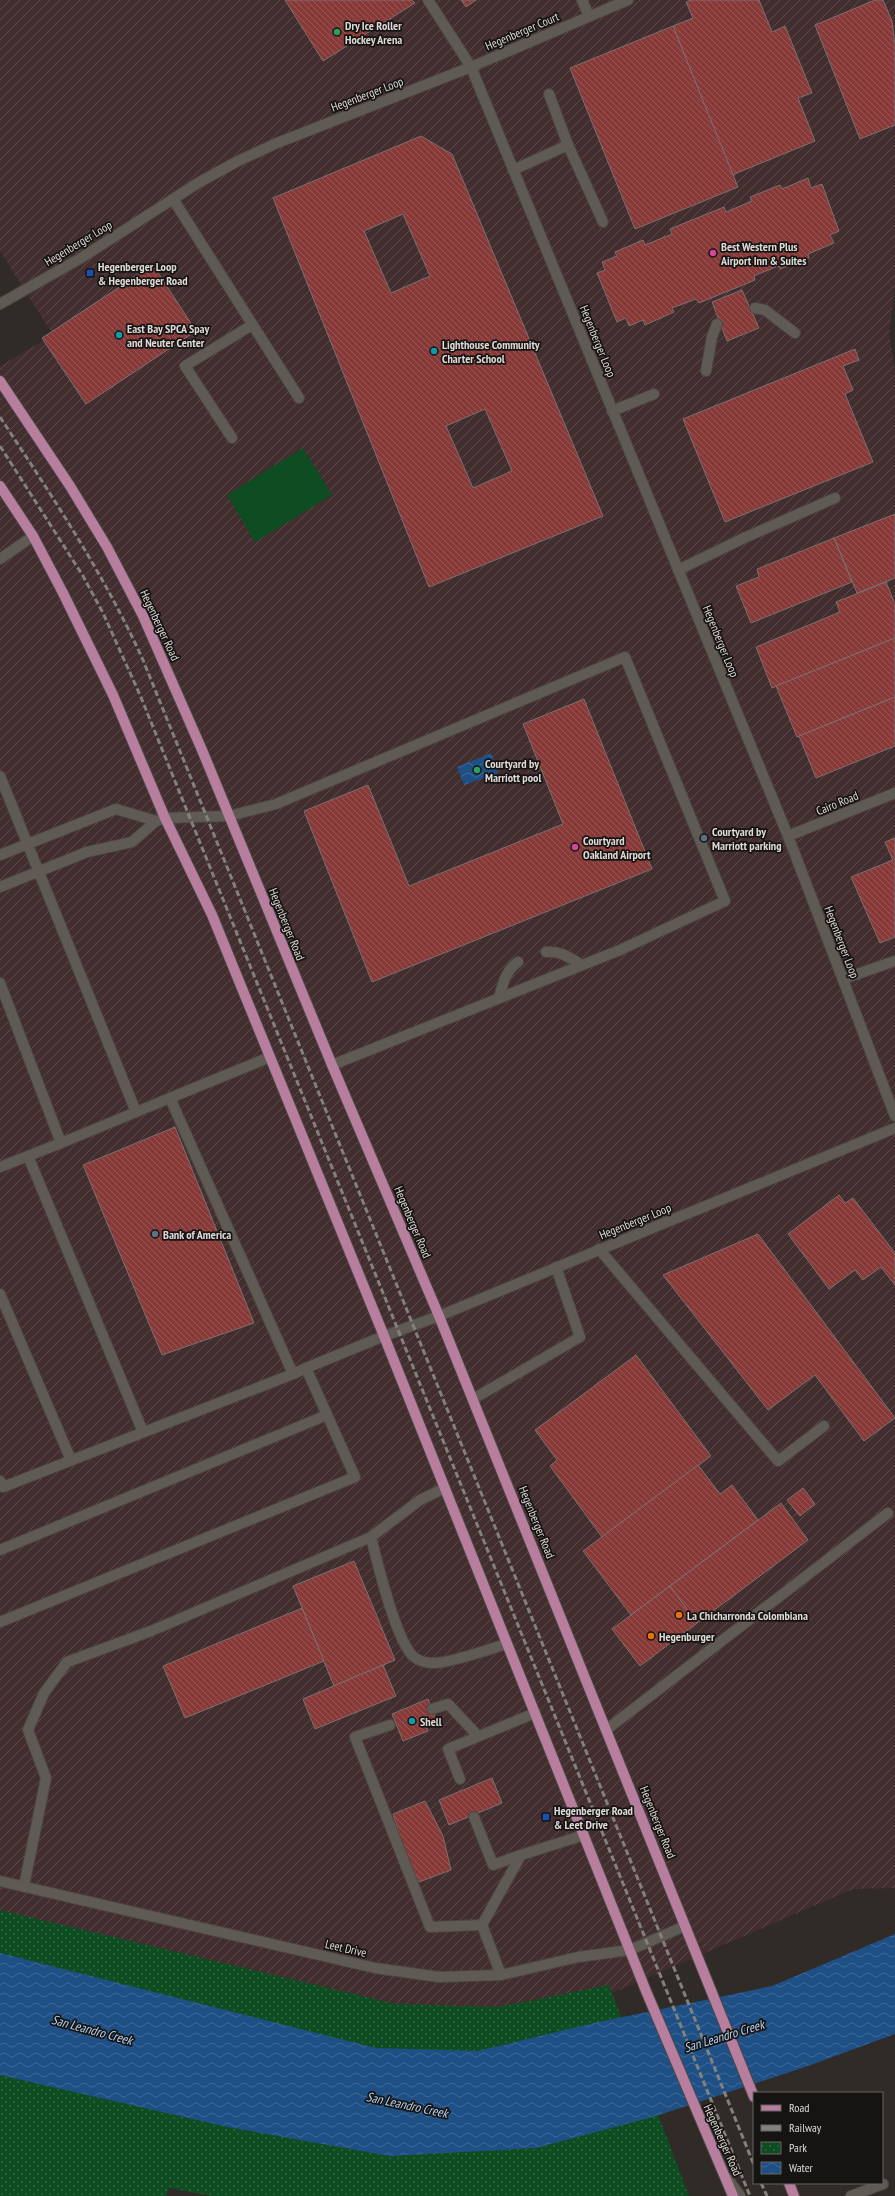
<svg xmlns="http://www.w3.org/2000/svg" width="895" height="2196" font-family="'PT Sans Narrow',sans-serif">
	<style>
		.industrial { fill: url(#industrial-furrows) }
		.green { fill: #0e4d22 }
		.park { fill: url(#park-dots) }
		.water { fill: url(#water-waves) }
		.building { fill: url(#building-back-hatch); stroke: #7a7170; fill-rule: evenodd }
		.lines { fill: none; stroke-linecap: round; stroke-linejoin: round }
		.service-casing { stroke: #4b4743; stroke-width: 12 }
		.minor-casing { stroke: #4b4743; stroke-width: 12 }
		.primary-casing { stroke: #4b4743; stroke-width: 12 }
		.service { stroke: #5f5a54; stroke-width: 10 }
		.minor { stroke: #5f5a54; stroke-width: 10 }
		.primary { stroke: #b77e9d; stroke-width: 10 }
		.rail { stroke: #84807c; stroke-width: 3; stroke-dasharray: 6 3; stroke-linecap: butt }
		.leisure-dot { fill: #2e9e5b; stroke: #161412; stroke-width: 1.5 }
		.hotel-dot { fill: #d1479c; stroke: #161412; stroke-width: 1.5 }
		.transit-dot { fill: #1a4fb4; stroke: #161412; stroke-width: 1.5 }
		.culture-dot { fill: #0f9aa8; stroke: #161412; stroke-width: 1.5 }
		.service-dot { fill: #5c6f8a; stroke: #161412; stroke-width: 1.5 }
		.food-dot { fill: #e8710a; stroke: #161412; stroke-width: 1.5 }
		.labels { text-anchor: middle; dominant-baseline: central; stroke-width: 3.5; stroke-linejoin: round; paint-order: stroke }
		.poi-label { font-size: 12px; font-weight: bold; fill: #dedad7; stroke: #161412; text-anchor: start }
		.street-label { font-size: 12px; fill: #dedad7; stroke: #161412 }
		.water-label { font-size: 13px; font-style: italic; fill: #b6d1f2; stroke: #161412 }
	</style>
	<defs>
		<pattern id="industrial-furrows" width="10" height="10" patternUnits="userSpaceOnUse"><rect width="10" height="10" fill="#422d2f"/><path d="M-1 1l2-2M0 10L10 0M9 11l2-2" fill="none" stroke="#5d4b4c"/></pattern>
		<pattern id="park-dots" width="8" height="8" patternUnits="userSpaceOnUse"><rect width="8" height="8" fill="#0e4d22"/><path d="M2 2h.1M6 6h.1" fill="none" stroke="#316641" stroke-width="1.8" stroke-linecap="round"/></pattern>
		<pattern id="water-waves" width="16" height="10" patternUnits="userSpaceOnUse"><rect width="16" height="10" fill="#1e4f85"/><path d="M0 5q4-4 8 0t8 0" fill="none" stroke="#3e6896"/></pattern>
		<pattern id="building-back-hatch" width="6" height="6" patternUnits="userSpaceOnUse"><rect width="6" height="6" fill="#873a38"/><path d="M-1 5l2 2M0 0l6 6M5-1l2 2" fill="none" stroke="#985654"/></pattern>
	</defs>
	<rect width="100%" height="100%" fill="#302b26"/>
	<path class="industrial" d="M0,0H895V286L889,336L895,369V1888L853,1889L478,2051L0,1952V366L53,335L0,251Z"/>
	<path class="green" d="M303,448L332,495L255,542L227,495Z"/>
	<path class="park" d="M0,1910L396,2004L498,2007L609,1985L689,2196H212L169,2188L166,2196H0Z"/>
	<g class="water">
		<path d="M491,753L498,773L464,785L457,767Z"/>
		<path d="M895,1934V2034L808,2066L656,2116L536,2148L390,2156L228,2127L0,2075V1953L376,2048L478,2051L594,2023L772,1986Z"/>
	</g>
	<g class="building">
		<path d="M285,0H412L415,3L323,61Z"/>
		<path d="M461,0H476L466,7Z"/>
		<path d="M691,0H759L772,32L785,26L812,93L798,98L815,141L732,175L673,26L693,18L686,2Z"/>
		<path d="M875,0H883L892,21L895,45V125L860,139L815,25Z"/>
		<path d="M673,26L738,187L635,229L570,68Z"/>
		<path d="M421,136L452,154L603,516L429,587L273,198ZM403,214L430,276L391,293L364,231ZM485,409L512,471L473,488L446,426Z"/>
		<path d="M808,178L811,188L822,184L839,231L830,235L834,243L808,254L809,258L780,269L778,266L754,276L755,280L699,303L696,299L672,308L674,312L645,325L643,320L629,326L626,318L617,322L597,273L605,270L602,262L617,256L615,252L643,240L645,245L672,234L670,229L724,207L726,212L752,201L750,197L780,185L782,189Z"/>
		<path d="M153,265L196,331L86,404L42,338Z"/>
		<path d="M742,290L759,328L727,341L712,302Z"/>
		<path d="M855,349L859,360L843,366L853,390L845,394L873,462L725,522L683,419Z"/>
		<path d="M895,514V578L857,593L834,538Z"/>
		<path d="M834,538L852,582L751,623L736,586L759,577L757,569Z"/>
		<path d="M886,582L895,604V638L772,688L756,647L840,612L836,602Z"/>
		<path d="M895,638V697L797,737L776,686Z"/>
		<path d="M895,697V746L816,778L799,736Z"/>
		<path d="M584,699L652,869L372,982L304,811L368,785L409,886L563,824L523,724Z"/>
		<path d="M895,838V937L880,943L851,877L893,860L885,842Z"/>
		<path d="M175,1127L254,1323L162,1355L83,1165Z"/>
		<path d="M839,1195L845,1203L853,1198L895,1253V1285L881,1267L863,1280L855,1270L829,1289L788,1234Z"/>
		<path d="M758,1234L895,1418L864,1441L815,1375L768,1410L663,1275Z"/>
		<path d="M636,1355L711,1456L602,1537L550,1466L557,1460L535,1430Z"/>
		<path d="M698,1465L720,1494L732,1485L758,1520L631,1615L583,1551Z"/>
		<path d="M803,1488L815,1504L800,1516L787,1500Z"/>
		<path d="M781,1503L808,1540L697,1623L670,1586Z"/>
		<path d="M354,1561L395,1660L334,1686L293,1586Z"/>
		<path d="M670,1586L697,1623L640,1666L612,1629Z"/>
		<path d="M302,1608L324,1661L185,1718L163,1666Z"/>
		<path d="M383,1665L396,1696L315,1729L303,1699Z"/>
		<path d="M428,1699L436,1719L425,1723L428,1731L403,1741L392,1714Z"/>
		<path d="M492,1778L502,1803L449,1825L439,1800Z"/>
		<path d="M425,1801L443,1836L451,1870L419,1882L405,1853L393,1814Z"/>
	</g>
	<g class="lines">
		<defs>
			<g id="service">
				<path d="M428,0L471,67"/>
				<path d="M582,0L589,16"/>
				<path d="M568,145L603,222"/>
				<path d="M513,170L568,145L549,94"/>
				<path d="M173,199L299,398"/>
				<path d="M755,308L765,310L795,333"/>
				<path d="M706,371L712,337L717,324"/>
				<path d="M612,411L654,394"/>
				<path d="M232,438L185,366L252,325"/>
				<path d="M0,559L33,536"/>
				<path d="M678,570L744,538L835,498"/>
				<path d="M0,776L136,1112"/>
				<path d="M0,855L116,809L156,821"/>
				<path d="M0,887L87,852L132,842L156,821L165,818L229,816L276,804L625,657L725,901L620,950L332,1065"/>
				<path d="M546,952C559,950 570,958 582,965"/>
				<path d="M843,979L895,961"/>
				<path d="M0,983L61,1143L170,1098"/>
				<path d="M499,998C503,984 505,971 518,962"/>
				<path d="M270,1057L170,1098L293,1374L306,1368"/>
				<path d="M28,1156L143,1432"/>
				<path d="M0,1167L61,1143"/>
				<path d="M599,1249L778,1461L824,1426"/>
				<path d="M0,1294L71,1460"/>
				<path d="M473,1399L580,1337L556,1267"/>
				<path d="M0,1481L3,1487L293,1374"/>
				<path d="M371,1537C377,1561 396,1642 414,1657C419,1661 427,1663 434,1663C451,1663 489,1649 507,1644"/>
				<path d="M0,1550L327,1415"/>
				<path d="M0,1622L355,1477L306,1368L384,1336"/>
				<path d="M432,1709L448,1704L478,1736"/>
				<path d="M390,1725L355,1737L430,1927L482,1925"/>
				<path d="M606,1730L888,1513"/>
				<path d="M460,1779L448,1749L535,1713"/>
				<path d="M474,1817L493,1865L521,1855"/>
				<path d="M24,1886L46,1778L28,1730L44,1693L67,1662L151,1631L371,1537L420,1500L445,1488"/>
				<path d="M501,1975L482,1925L521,1855L584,1835"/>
				<path d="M728,2179L740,2196"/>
				<path d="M851,2196L883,2184"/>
			</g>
			<g id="minor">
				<path d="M471,67L788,836L895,1116"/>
				<path d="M0,304L81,258L198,183L236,162L277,143L471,67L628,0"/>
				<path d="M788,836L895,793"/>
				<path d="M384,1336L439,1316L895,1128"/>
				<path d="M0,1881L375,1968L439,1977L501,1975L578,1957L630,1950L685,1926"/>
			</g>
			<g id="primary">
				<path d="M0,381L70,486L107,547L143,616L202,750L332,1065L439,1316L754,2097"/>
				<path d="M0,486L33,536L63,593L113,695L165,818L212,915L384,1336L646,1991L733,2196"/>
				<path d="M789,2183L794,2196"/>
			</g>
		</defs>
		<use href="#service" class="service-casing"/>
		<use href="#minor" class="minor-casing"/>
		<use href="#primary" class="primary-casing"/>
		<use href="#service" class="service"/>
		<use href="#minor" class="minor"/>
		<use href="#primary" class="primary"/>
		<g class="rail">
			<path d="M0,417C52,496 104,574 143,660L754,2165"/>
			<path d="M0,446L83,576L103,613L140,695L750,2196"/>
			<path d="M761,2183L767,2196"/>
		</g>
	</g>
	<g class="leisure-dot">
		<circle cx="337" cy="32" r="4"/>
		<circle cx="477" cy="770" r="4"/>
	</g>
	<g class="hotel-dot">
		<circle cx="713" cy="253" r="4"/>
		<circle cx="575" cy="847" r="4"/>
	</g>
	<g class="transit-dot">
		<rect x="86" y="269" width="8" height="8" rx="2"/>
		<rect x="542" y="1813" width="8" height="8" rx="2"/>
	</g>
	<g class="culture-dot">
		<circle cx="119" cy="335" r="4"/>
		<circle cx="434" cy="351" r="4"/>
		<circle cx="412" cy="1721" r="4"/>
	</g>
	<g class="service-dot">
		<circle cx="704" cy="838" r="4"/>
		<circle cx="155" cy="1234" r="4"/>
	</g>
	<g class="food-dot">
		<circle cx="679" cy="1615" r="4"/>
		<circle cx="651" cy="1636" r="4"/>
	</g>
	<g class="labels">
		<g class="poi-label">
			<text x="345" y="25">Dry Ice Roller<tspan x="345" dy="14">Hockey Arena</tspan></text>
			<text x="721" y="246">Best Western Plus<tspan x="721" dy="14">Airport Inn &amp; Suites</tspan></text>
			<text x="98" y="266">Hegenberger Loop<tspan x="98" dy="14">&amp; Hegenberger Road</tspan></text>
			<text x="127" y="328">East Bay SPCA Spay<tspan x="127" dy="14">and Neuter Center</tspan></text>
			<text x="442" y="344">Lighthouse Community<tspan x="442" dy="14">Charter School</tspan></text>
			<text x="485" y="763">Courtyard by<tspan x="485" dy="14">Marriott pool</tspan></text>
			<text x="712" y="831">Courtyard by<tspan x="712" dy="14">Marriott parking</tspan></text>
			<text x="583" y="840">Courtyard<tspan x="583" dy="14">Oakland Airport</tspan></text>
			<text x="163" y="1234">Bank of America</text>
			<text x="687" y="1615">La Chicharronda Colombiana</text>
			<text x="659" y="1636">Hegenburger</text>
			<text x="420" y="1721">Shell</text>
			<text x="554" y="1810">Hegenberger Road<tspan x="554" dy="14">&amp; Leet Drive</tspan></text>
		</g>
		<g class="street-label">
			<text transform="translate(522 31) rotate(-23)">Hegenberger Court</text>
			<text transform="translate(367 94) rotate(-21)">Hegenberger Loop</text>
			<text transform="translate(78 243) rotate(-31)">Hegenberger Loop</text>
			<text transform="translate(598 341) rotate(68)">Hegenberger Loop</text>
			<text transform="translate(160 625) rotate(65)">Hegenberger Road</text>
			<text transform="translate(721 641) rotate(68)">Hegenberger Loop</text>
			<text transform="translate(837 803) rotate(-22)">Cairo Road</text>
			<text transform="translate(287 924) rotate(68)">Hegenberger Road</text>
			<text transform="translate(842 942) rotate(69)">Hegenberger Loop</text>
			<text transform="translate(635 1221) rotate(-22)">Hegenberger Loop</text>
			<text transform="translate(413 1222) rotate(67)">Hegenberger Road</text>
			<text transform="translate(537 1522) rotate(68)">Hegenberger Road</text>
			<text transform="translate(658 1822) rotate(68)">Hegenberger Road</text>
			<text transform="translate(346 1948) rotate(13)">Leet Drive</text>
			<text transform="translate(723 2140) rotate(66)">Hegenberger Road</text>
		</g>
		<g class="water-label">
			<text transform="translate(92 2030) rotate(15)">San Leandro Creek</text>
			<text transform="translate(724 2036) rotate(-17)">San Leandro Creek</text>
			<text transform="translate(407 2105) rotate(12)">San Leandro Creek</text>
		</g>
	</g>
	<rect x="753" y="2092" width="130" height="92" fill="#161412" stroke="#666361"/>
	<rect x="761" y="2105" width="20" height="6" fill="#b77e9d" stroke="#666361"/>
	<text x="789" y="2112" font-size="12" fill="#dedad7">Road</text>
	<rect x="761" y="2125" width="20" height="6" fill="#84807c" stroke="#666361"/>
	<text x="789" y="2132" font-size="12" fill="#dedad7">Railway</text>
	<rect x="761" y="2142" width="20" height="12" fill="url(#park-dots)" stroke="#666361"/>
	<text x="789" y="2152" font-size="12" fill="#dedad7">Park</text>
	<rect x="761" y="2162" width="20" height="12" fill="url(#water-waves)" stroke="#666361"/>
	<text x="789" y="2172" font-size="12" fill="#dedad7">Water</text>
</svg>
